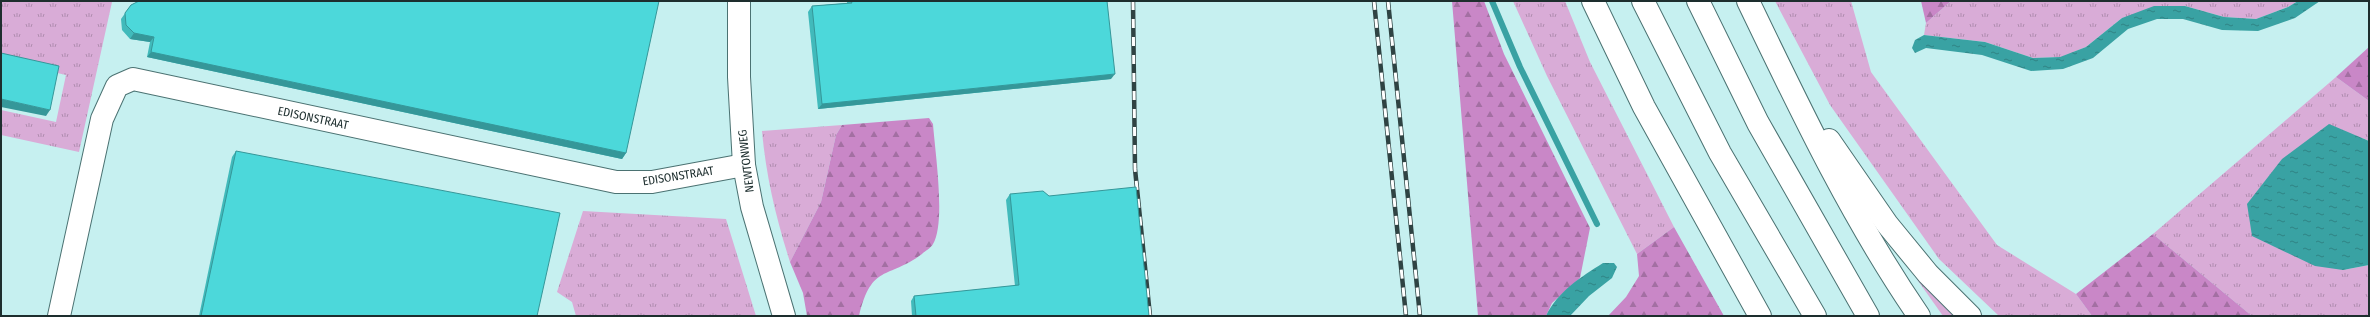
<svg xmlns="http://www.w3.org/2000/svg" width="2370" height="317" font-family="'Fira Sans Condensed',sans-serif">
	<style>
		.grass { fill: url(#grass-tufts) }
		.forest { fill: url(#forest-firs) }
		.water { fill: url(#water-ripples) }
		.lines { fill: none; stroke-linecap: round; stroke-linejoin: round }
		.stream { stroke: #39a2a3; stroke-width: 6 }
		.minor-casing { stroke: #4b7272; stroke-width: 24 }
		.tertiary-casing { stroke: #4b7272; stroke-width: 24 }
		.motorway-casing { stroke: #4b7272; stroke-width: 24 }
		.minor { stroke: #fff; stroke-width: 22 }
		.tertiary { stroke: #fff; stroke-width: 22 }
		.motorway { stroke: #fff; stroke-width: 22 }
		.rail-casing { stroke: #2f4343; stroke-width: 4.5 }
		.rail { stroke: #fff; stroke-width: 3; stroke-dasharray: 9; stroke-linecap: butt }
		.wall { fill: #41babb }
		.shaded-wall { fill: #359799 }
		.building { fill: #4cd8da; stroke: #359799 }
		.labels { text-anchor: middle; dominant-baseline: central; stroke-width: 3.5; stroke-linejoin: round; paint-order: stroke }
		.street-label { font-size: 12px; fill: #1d2e2e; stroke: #fff }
	</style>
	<defs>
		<pattern id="grass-tufts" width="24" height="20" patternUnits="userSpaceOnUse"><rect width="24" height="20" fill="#d9acd7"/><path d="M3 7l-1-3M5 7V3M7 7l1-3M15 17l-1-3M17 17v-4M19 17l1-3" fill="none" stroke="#af8caf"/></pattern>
		<pattern id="forest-firs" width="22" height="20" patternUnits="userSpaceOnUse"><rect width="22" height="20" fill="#c987c7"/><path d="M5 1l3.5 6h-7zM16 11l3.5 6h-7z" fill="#a36fa2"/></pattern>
		<pattern id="water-ripples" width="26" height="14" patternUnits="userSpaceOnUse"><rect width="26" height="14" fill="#39a2a3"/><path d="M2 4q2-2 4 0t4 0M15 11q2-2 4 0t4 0" fill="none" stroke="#2f8485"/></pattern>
	</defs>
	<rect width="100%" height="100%" fill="#c6f0f0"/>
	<g class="grass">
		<path d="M1,1L112,2L79,152L1,135V110L56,122L66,75L1,60Z"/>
		<path d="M1513,1H1565L1590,62L1674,227L1637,254L1547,76Z"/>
		<path d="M1775,1H1851L1871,72L1997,245L2076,294L2092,316H1999L1939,259L1830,105Z"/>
		<path d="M1951,1H2298L2288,7L2256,19L2224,17L2185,6L2122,18L2086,47L2061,57L2033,58L1985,42L1924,35L1926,23Z"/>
		<path d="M2336,77L2369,101V141L2362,138L2343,270L2369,265V316H2252L2153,234Z"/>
		<path d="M842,125L836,135L821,202L790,262C776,218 766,176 762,131Z"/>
		<path d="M583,211L726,219L756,316H576L572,302L557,292Z"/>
		<path d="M1916,278L1956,316H1943Z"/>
	</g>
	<g class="forest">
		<path d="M1452,1H1484L1504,54L1590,228L1580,278L1552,303L1546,316H1478Z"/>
		<path d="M1921,1H1951L1926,23Z"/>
		<path d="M2369,47V101L2336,77Z"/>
		<path d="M929,118L933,124C935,151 946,223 933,244C931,248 925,251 922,254C887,280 872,263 859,316H807L803,293L790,262L821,202L836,135L842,125Z"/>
		<path d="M1674,227L1724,316H1608L1626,297L1639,276L1637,254Z"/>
		<path d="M2153,234L2252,316H2092L2076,294Z"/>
	</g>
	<g class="water">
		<path d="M2298,1H2320L2295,18L2258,31L2222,30L2183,19H2157L2128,29L2093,58L2063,69L2031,71L1982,55L1926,48L1915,53L1912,48L1915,40L1924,35L1985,42L2033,58L2060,57L2086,47L2122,18L2154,6H2185L2224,17L2256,19L2288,7Z"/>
		<path d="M2329,124L2369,141V265L2343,270L2315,266L2252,236L2247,204L2282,159Z"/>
		<path d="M1603,263H1614L1617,267L1612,278L1589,296L1570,316H1546C1557,292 1581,277 1603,263Z"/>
	</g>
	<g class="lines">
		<path class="stream" d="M1492,1L1520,67L1597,224"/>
		<defs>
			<path id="minor" d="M59,316L102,119L117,86L133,79L616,182H652L744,165"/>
			<path id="tertiary" d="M739,1V77L744,165L752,207L784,316"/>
			<g id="motorway">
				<path d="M1593,1L1644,107L1760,316"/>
				<path d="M1643,1L1720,153L1815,316"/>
				<path d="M1698,1L1758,123L1868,316"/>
				<path d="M1748,1C1800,109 1851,217 1919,316"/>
				<path d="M1829,140L1887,224L1928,274L1970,316"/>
			</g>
		</defs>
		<use href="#minor" class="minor-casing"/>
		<use href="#tertiary" class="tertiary-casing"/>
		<use href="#motorway" class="motorway-casing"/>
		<use href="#minor" class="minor"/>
		<use href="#tertiary" class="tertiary"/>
		<use href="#motorway" class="motorway"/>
		<defs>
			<g id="rail">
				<path d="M1133,1L1135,169L1150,316"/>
				<path d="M1374,1L1406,316"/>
				<path d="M1388,1L1420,316"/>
			</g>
		</defs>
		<use href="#rail" class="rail-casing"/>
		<use href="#rail" class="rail"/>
	</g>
	<g class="wall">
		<path d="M847,1H1107L1111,79L818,109L808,12L812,6L847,3Z"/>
		<path d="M131,5L626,153L622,159L147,57L150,42L130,39L122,30L121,19Z"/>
		<path d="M236,151L537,316H199L232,157Z"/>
		<path d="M1010,194L1149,316H912L911,301L914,296L1015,286L1006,200Z"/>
	</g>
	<g class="shaded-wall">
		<path d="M134,33L154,37L150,42L130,39Z"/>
		<path d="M151,52L626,153L622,159L147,57Z"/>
		<path d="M1115,74L1111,79L818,109L822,104Z"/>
		<path d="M1,99L50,110L46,116L1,107Z"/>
	</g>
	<g class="building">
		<path d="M139,1H659L626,153L151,52L154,37L134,33L126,25L125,13L131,5Z"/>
		<path d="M851,1H1107L1115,74L822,104L812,6L852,3Z"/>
		<path d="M1,53L59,66L50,110L1,99Z"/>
		<path d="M236,151L560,213L537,316H201Z"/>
		<path d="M1136,187L1149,316H916L914,296L1019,285L1010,194L1043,191L1049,196Z"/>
	</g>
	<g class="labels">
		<g class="street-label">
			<text transform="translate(313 118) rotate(12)">EDISONSTRAAT</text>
			<text transform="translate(746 161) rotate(-97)">NEWTONWEG</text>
			<text transform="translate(678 176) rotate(-9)">EDISONSTRAAT</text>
		</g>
	</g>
	<rect width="2370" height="317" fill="none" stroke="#1d2e2e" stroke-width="4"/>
</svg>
